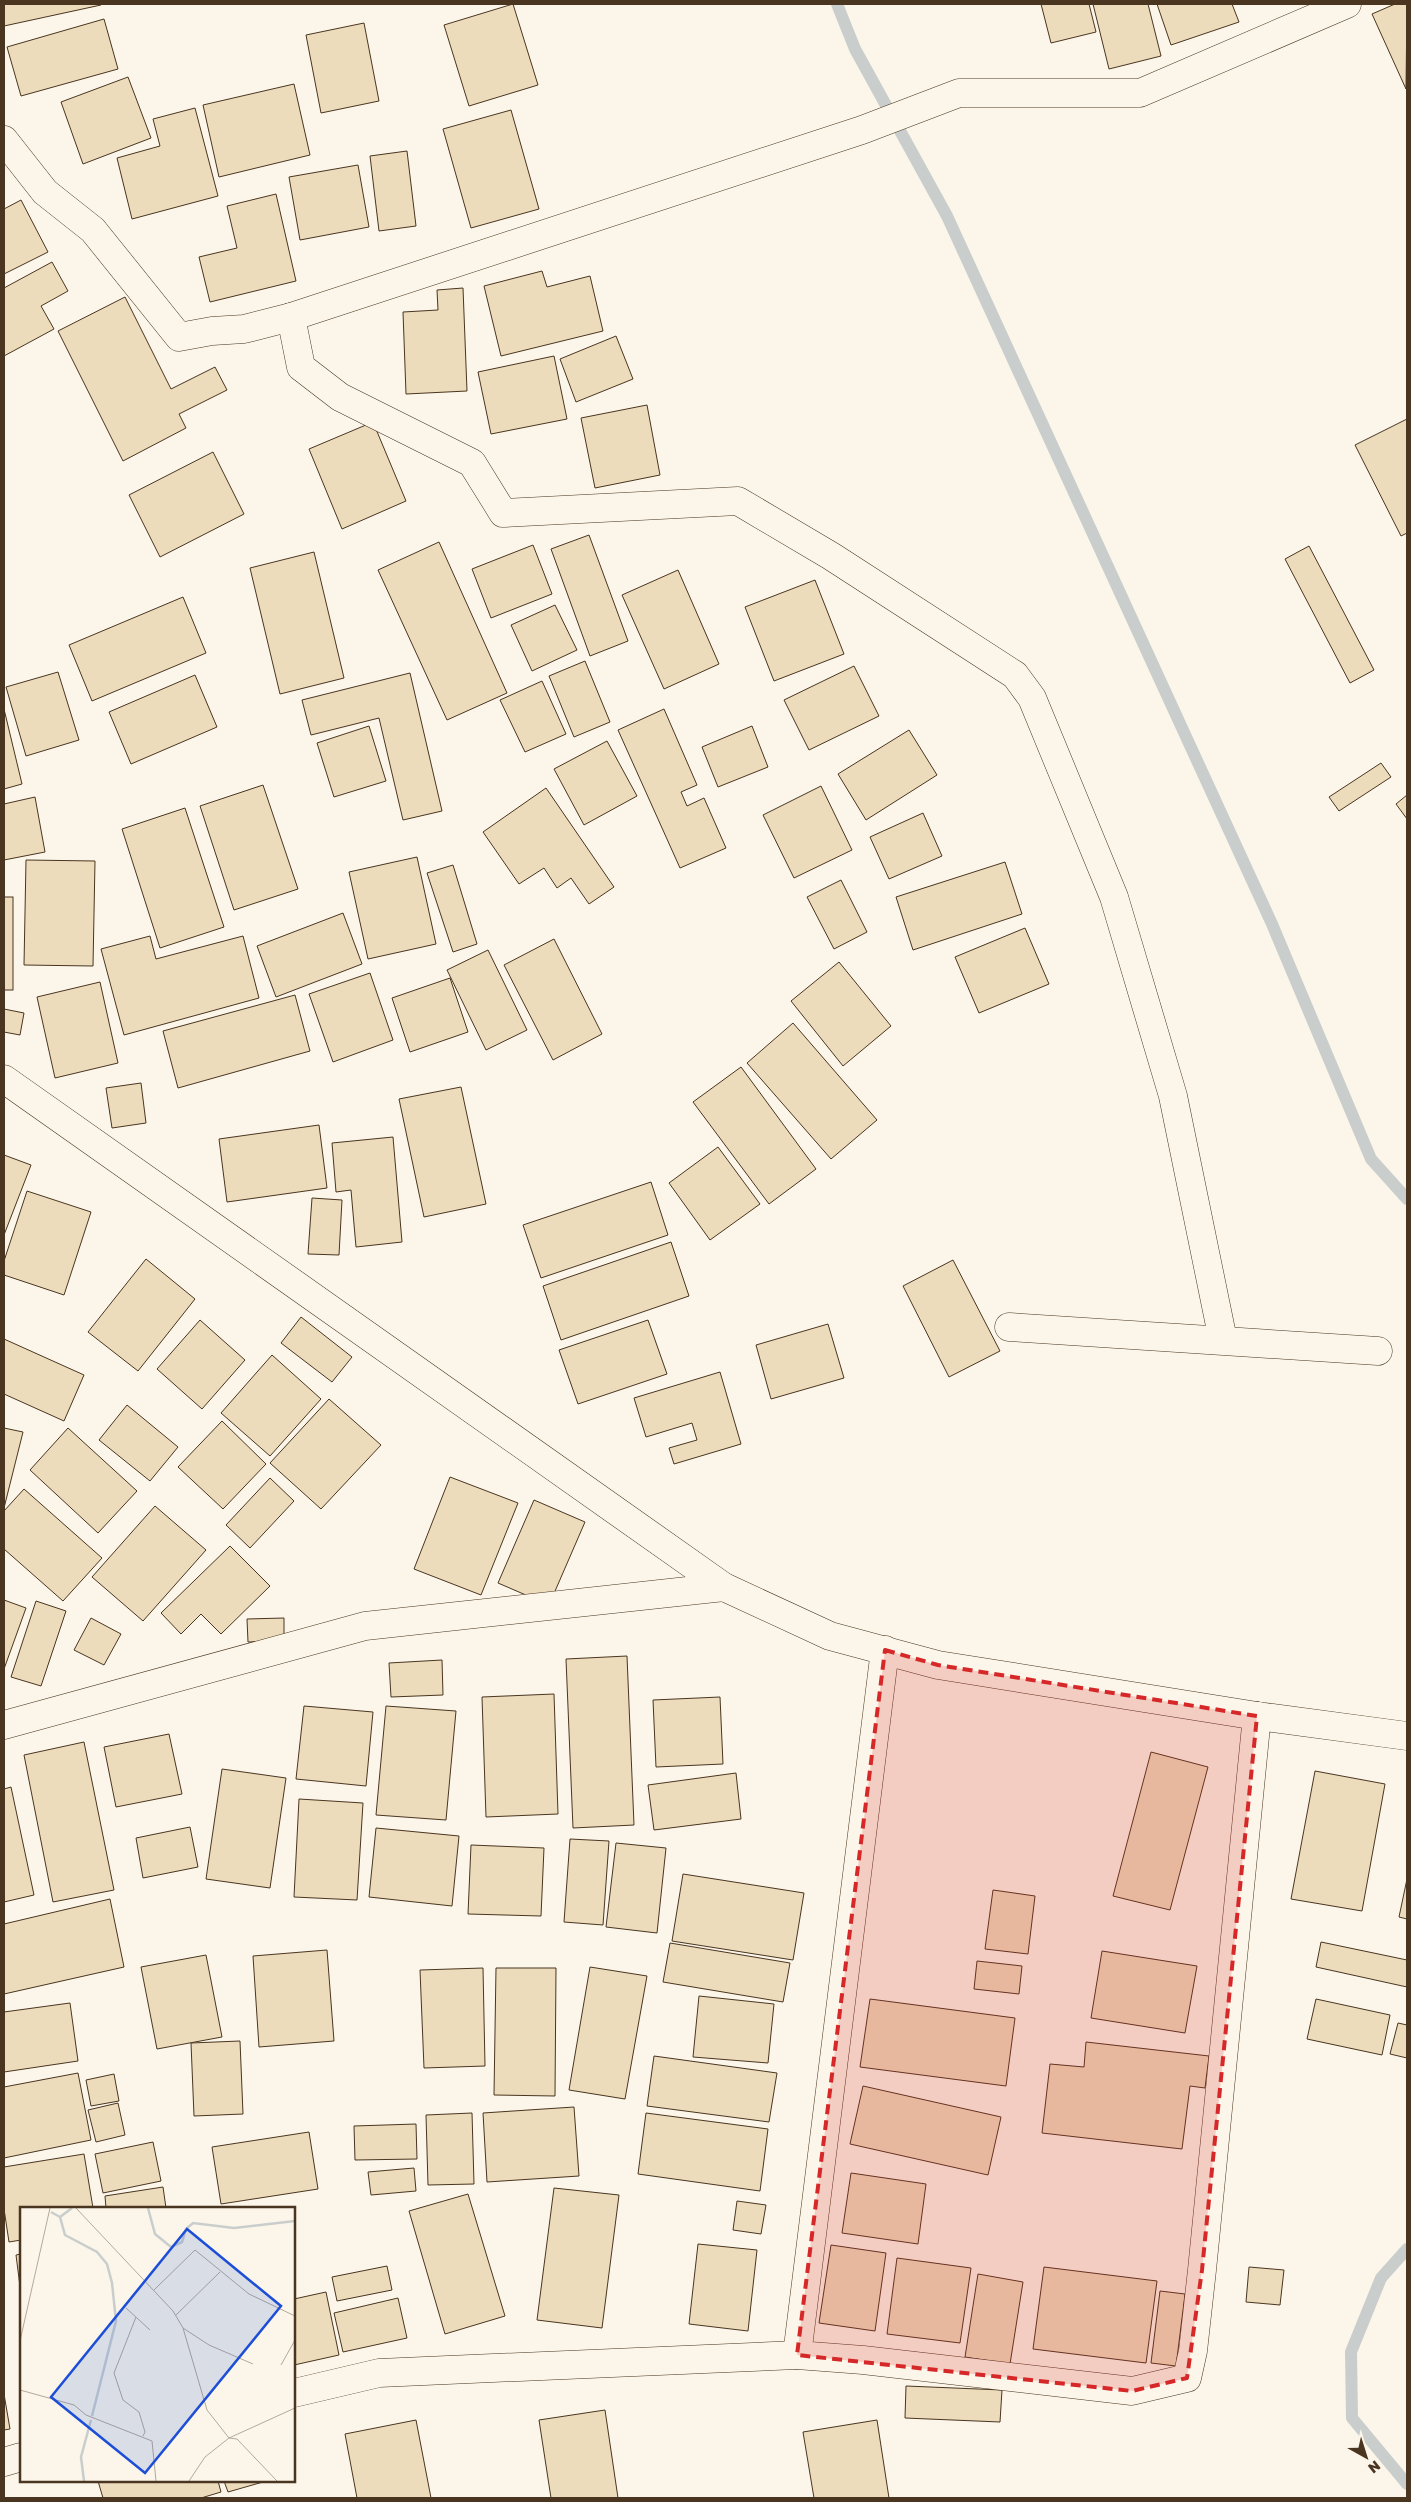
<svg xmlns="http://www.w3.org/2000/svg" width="1411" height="2502" font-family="'Golos Text',sans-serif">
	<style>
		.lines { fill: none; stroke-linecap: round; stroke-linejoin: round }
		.stream { stroke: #c9cecd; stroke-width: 12 }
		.building { fill: #ecdcbc; stroke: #4a3520 }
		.minor-casing { stroke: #4a3520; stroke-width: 29 }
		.minor { stroke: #fbf6e9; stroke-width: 28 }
		.marked { fill: #d62828; fill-opacity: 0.2; stroke: #d62828; stroke-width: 4; stroke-dasharray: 10 6; stroke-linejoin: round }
		.inset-river { fill: none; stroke: #c9cecd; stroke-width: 2.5 }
		.inset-road { fill: none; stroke: #b4a999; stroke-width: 1 }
		.view { fill: #1d4ed8; fill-opacity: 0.15; stroke: #1d4ed8; stroke-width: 2.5 }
		.inset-edge { fill: none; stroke: #4a3520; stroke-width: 2.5 }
	</style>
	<rect width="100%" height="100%" fill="#fbf6e9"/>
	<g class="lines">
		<g class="stream">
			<path d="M837,4L855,49L947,216L1272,924L1371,1159L1407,1199"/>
			<path d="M1407,2249L1381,2278L1351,2352L1352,2418L1407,2484"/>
		</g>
	</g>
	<g class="building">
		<path d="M4,4H101V5L4,26Z"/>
		<path d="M513,4L538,85L469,106L444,25Z"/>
		<path d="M1041,4H1089L1096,32L1051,43Z"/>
		<path d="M1093,4H1148L1161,56L1109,69Z"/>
		<path d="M1157,4H1232L1239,22L1171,45Z"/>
		<path d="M1395,4H1407L1406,89L1372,14Z"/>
		<path d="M104,19L118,69L21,96L7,47Z"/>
		<path d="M364,23L379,101L321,113L306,35Z"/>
		<path d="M128,77L151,138L83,164L61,102Z"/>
		<path d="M294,84L310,155L219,177L203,105Z"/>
		<path d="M195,108L218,196L132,219L117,158L160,146L153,119Z"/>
		<path d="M511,110L539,209L471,228L443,129Z"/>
		<path d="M407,151L416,226L379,231L370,156Z"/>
		<path d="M358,165L369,227L300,240L289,177Z"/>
		<path d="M276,194L296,281L210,302L199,257L237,248L227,206Z"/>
		<path d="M21,200L48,252L4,274V209Z"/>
		<path d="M52,262L68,291L41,306L54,329L4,356V288Z"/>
		<path d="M542,271L547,287L590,276L603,331L501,356L484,286Z"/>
		<path d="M463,288L467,391L406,394L403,312L438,310L437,290Z"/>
		<path d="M125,297L171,389L215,367L227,390L179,414L186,428L123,461L58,331Z"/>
		<path d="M616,336L633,379L576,402L560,359Z"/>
		<path d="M554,356L567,419L491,434L478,372Z"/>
		<path d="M647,405L660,475L595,488L581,418Z"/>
		<path d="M1407,419V533L1401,536L1355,445Z"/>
		<path d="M373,422L406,501L342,529L309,449Z"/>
		<path d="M213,452L244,514L160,557L129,495Z"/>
		<path d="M589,535L628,641L590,656L551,549Z"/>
		<path d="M439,542L507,693L447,720L378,570Z"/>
		<path d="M533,545L552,594L491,618L472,569Z"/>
		<path d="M1309,546L1374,670L1350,683L1285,559Z"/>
		<path d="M314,552L344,678L280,694L250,568Z"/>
		<path d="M678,570L719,664L664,689L622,595Z"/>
		<path d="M815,580L844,654L774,681L745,607Z"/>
		<path d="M183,597L206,653L92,701L69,645Z"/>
		<path d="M555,605L577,650L532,671L511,625Z"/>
		<path d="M585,661L610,722L574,737L549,676Z"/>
		<path d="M854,666L879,716L809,750L784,700Z"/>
		<path d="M58,672L79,740L26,756L6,687Z"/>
		<path d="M410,673L442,811L403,820L379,718L311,735L302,700Z"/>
		<path d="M195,675L217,727L131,764L109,712Z"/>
		<path d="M542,681L566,734L525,752L500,700Z"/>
		<path d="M4,709L22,784L4,789Z"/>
		<path d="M664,709L697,785L681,792L687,806L704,798L726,848L680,868L618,730Z"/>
		<path d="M369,726L386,781L334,797L317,743Z"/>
		<path d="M752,726L768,767L718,787L702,747Z"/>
		<path d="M909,730L937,775L866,820L838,774Z"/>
		<path d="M607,741L637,796L584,825L554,769Z"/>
		<path d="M1381,763L1391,777L1339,811L1329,797Z"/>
		<path d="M263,785L298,889L234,910L200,806Z"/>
		<path d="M821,786L852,850L794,878L763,815Z"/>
		<path d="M546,788L614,887L589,904L571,878L557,888L544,868L519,884L483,832Z"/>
		<path d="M1407,795V819L1396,804Z"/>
		<path d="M35,797L45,852L4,860V804Z"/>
		<path d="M185,808L224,927L160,948L122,829Z"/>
		<path d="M923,813L942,856L889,879L870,837Z"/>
		<path d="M417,857L436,944L368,959L349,872Z"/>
		<path d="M26,860L95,861L93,966L24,965Z"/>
		<path d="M1005,862L1022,914L913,950L896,897Z"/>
		<path d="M453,865L477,944L453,952L427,873Z"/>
		<path d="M841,880L867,932L834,949L807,897Z"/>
		<rect x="4" y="897" width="9" height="93"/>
		<path d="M343,913L362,964L276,997L257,946Z"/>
		<path d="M1025,928L1049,984L979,1013L955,957Z"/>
		<path d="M150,936L156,959L243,936L259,998L124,1035L101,949Z"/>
		<path d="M554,939L602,1034L553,1060L504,965Z"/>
		<path d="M488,950L527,1030L486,1050L447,970Z"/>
		<path d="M839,962L891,1026L843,1066L791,1001Z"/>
		<path d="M370,973L393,1040L333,1062L309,994Z"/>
		<path d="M450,978L468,1032L410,1052L392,998Z"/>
		<path d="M100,982L118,1063L55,1078L37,997Z"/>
		<path d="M295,995L310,1051L178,1088L163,1031Z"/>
		<path d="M4,1009L24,1013L20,1035L4,1032Z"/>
		<path d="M793,1023L877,1120L831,1159L747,1063Z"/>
		<path d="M741,1067L816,1169L769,1204L693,1102Z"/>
		<path d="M141,1083L146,1123L112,1128L106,1088Z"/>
		<path d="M461,1087L486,1204L424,1217L399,1099Z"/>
		<path d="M319,1125L327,1188L227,1202L219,1139Z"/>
		<path d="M393,1137L402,1242L356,1247L351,1190L336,1192L332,1143Z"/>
		<path d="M718,1147L760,1204L710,1240L669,1183Z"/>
		<path d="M4,1155L31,1165L4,1235Z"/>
		<path d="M651,1182L668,1235L541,1278L523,1225Z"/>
		<path d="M27,1191L91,1212L64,1295L4,1275V1261Z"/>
		<path d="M312,1198L342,1200L339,1255L308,1254Z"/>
		<path d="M671,1242L689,1296L561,1340L543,1286Z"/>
		<path d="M146,1259L195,1299L138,1371L88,1332Z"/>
		<path d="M953,1260L1000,1351L949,1377L903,1286Z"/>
		<path d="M301,1317L352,1357L332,1382L281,1343Z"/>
		<path d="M200,1320L245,1360L202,1409L157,1369Z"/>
		<path d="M648,1320L667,1374L578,1404L559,1350Z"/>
		<path d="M828,1324L844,1378L771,1399L756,1345Z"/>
		<path d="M4,1339L84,1375L64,1421L4,1394Z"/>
		<path d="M272,1355L321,1399L270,1456L221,1413Z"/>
		<path d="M720,1372L741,1444L674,1464L669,1448L697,1440L692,1423L646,1437L634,1398Z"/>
		<path d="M329,1399L381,1445L321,1509L270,1463Z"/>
		<path d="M127,1405L178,1447L150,1481L99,1440Z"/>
		<path d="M222,1421L266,1464L223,1509L178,1467Z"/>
		<path d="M4,1428L23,1432L4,1508Z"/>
		<path d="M68,1428L137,1491L98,1533L30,1470Z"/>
		<path d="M450,1477L518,1503L481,1595L414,1569Z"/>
		<path d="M270,1478L294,1501L250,1548L226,1525Z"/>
		<path d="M24,1489L102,1558L63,1601L4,1549V1511Z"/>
		<path d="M534,1500L585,1522L549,1605L498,1583Z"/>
		<path d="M155,1506L206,1550L143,1621L92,1577Z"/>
		<path d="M230,1546L270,1586L221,1634L201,1614L181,1634L161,1613Z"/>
		<path d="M4,1600L26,1608L4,1669Z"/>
		<path d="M36,1601L66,1611L41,1686L11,1677Z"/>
		<path d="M91,1618L121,1634L104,1665L74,1650Z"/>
		<path d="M284,1618V1641L248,1642L247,1619Z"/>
		<path d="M627,1656L634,1825L573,1828L566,1659Z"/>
		<path d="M442,1660L443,1695L391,1697L389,1663Z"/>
		<path d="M554,1694L558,1814L486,1817L482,1697Z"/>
		<path d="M720,1697L723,1764L656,1767L653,1700Z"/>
		<path d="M304,1706L373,1712L366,1786L296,1779Z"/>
		<path d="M386,1706L456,1711L446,1820L376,1815Z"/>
		<path d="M169,1734L182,1794L116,1807L104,1747Z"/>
		<path d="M84,1742L114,1890L53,1902L24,1755Z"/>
		<path d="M1151,1752L1208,1767L1170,1910L1113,1896Z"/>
		<path d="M222,1769L286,1778L270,1888L206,1879Z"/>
		<path d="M1315,1771L1385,1784L1362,1911L1291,1899Z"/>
		<path d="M736,1773L741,1819L654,1830L648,1785Z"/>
		<path d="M11,1787L34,1895L4,1902V1789Z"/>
		<path d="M299,1799L363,1803L357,1900L294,1897Z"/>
		<path d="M190,1827L198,1867L143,1878L136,1838Z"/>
		<path d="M376,1828L459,1836L452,1906L369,1897Z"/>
		<path d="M570,1839L609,1841L603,1925L564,1922Z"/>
		<path d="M616,1843L666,1848L657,1933L606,1927Z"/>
		<path d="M471,1845L544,1848L541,1916L468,1914Z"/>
		<path d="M683,1874L804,1893L793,1960L672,1941Z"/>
		<path d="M1407,1879V1919L1399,1917Z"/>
		<path d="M993,1890L1035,1896L1028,1954L985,1949Z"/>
		<path d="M110,1899L124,1967L4,1994V1924Z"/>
		<path d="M1321,1942L1407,1960V1987L1316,1967Z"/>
		<path d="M670,1943L790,1963L783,2002L663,1982Z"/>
		<path d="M327,1950L334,2041L259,2047L253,1956Z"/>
		<path d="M1102,1951L1197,1966L1185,2033L1091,2018Z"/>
		<path d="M206,1955L222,2037L157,2049L141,1967Z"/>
		<path d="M977,1961L1022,1966L1019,1994L974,1989Z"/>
		<path d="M590,1967L647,1976L625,2099L569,2090Z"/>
		<path d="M483,1968L485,2066L424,2068L420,1970Z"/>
		<path d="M496,1968H556L555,2096L494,2095Z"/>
		<path d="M699,1996L774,2004L768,2063L693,2057Z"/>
		<path d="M870,1999L1015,2018L1006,2086L860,2067Z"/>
		<path d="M1316,1999L1390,2015L1382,2055L1307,2039Z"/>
		<path d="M70,2003L78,2061L4,2072V2012Z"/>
		<path d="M1398,2023L1407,2025V2058L1390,2054Z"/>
		<path d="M240,2041L243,2114L194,2116L191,2043Z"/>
		<path d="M1086,2042L1209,2056L1205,2088L1190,2086L1182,2149L1042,2133L1050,2064L1084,2067Z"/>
		<path d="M654,2056L777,2073L769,2122L647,2106Z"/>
		<path d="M78,2073L91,2140L4,2158V2087Z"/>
		<path d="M114,2074L119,2101L91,2106L86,2080Z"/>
		<path d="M863,2086L1001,2117L988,2175L850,2144Z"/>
		<path d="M118,2103L125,2135L96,2142L88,2110Z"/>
		<path d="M574,2107L579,2176L487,2182L483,2113Z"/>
		<path d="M472,2113L474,2184L428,2185L426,2115Z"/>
		<path d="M646,2113L768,2129L760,2191L638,2174Z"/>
		<path d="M416,2124L417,2159L355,2160L354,2126Z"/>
		<path d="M309,2132L318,2189L221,2204L212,2147Z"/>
		<path d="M153,2142L161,2181L103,2193L95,2154Z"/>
		<path d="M84,2154L93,2208H21V2240L9,2242L4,2209V2167Z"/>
		<path d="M414,2168L416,2191L371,2195L368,2172Z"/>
		<path d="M851,2173L926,2184L918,2244L842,2233Z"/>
		<path d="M163,2187L166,2208H106L105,2196Z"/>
		<path d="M554,2188L619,2195L602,2328L537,2320Z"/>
		<path d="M468,2194L505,2316L445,2334L409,2211Z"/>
		<path d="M737,2201L766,2205L761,2234L733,2230Z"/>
		<path d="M698,2244L757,2250L748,2331L689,2324Z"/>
		<path d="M831,2245L886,2253L875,2331L819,2323Z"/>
		<path d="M21,2254V2294L16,2255Z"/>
		<path d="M897,2258L971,2268L960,2343L887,2334Z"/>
		<path d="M387,2266L392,2290L337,2301L332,2277Z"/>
		<path d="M1044,2267L1157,2281L1146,2363L1033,2349Z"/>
		<path d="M1249,2267L1284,2270L1280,2305L1246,2302Z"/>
		<path d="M978,2274L1023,2282L1010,2364L965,2357Z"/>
		<path d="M1160,2291L1185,2294L1176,2366L1151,2363Z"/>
		<path d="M326,2292L339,2355L294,2365V2299Z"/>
		<path d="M398,2298L407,2338L343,2352L334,2313Z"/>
		<path d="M906,2386L1002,2390L1000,2422L905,2418Z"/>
		<path d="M4,2394L10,2429L4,2430Z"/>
		<path d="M605,2410L618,2498H551L539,2420Z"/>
		<path d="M416,2420L431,2498H357L345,2434Z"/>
		<path d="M877,2420L889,2498H814L803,2432Z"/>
		<path d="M98,2481H218L221,2492L201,2498H103Z"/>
		<path d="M224,2481H262L263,2482L228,2492Z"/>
	</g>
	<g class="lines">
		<defs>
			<g id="minor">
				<path d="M4,140L45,192L93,230L179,337L212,331L244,329L291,317L862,130L959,93H1140L1347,4"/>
				<path d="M291,317L301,367L340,397L472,463L503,513L738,501L831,556L1015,675L1032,698L1114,897L1173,1096L1223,1340"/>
				<path d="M4,1079L724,1587L830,1636L938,1665L1257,1716L1407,1736"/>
				<path d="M1009,1327L1378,1351"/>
				<path d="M4,1725L365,1626L724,1587"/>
				<path d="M797,2355L885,1650"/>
				<path d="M294,2393L379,2373L797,2355L863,2360L1132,2391L1187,2378L1193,2351L1202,2270L1257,1716"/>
				<path d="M4,2462L21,2457"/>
			</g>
		</defs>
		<use href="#minor" class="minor-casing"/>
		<use href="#minor" class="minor"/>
	</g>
	<path class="marked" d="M885,1650L938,1665L1257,1716L1202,2270L1187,2378L1132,2391L797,2355Z"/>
	<g transform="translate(20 2207)">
		<rect width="275" height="275" fill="#fbf6e9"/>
		<path class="inset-river" d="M128,1L135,27L151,40L162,35L166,22L173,16L214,21L275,14M31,5L40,10L45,28L77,45L87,57L92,76L96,114L72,209M40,10L52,1M64,274L61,250L71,213"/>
		<path class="inset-road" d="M56,1L153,104L163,121L187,203L209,231L217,232L257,274M134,83L175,43L229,87L275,109M106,101L130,123M156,108L200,65M116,110L94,166L103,193L119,205L125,225L123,229M163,121L189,138L233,157M0,134L30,1M261,158L275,133M0,183L54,198L66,208L132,234L136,274M169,274L185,250L209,231L275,201"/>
		<path class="view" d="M167,22L261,99L125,266L31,190Z"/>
		<rect width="275" height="275" class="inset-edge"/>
	</g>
	<rect width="1411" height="2502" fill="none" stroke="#4a3520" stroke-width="10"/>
	<g transform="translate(1366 2457) rotate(141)" stroke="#fbf6e9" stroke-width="4" paint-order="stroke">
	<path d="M0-4L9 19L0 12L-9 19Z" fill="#4a3520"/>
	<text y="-8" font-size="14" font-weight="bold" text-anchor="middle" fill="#4a3520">N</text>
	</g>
</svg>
